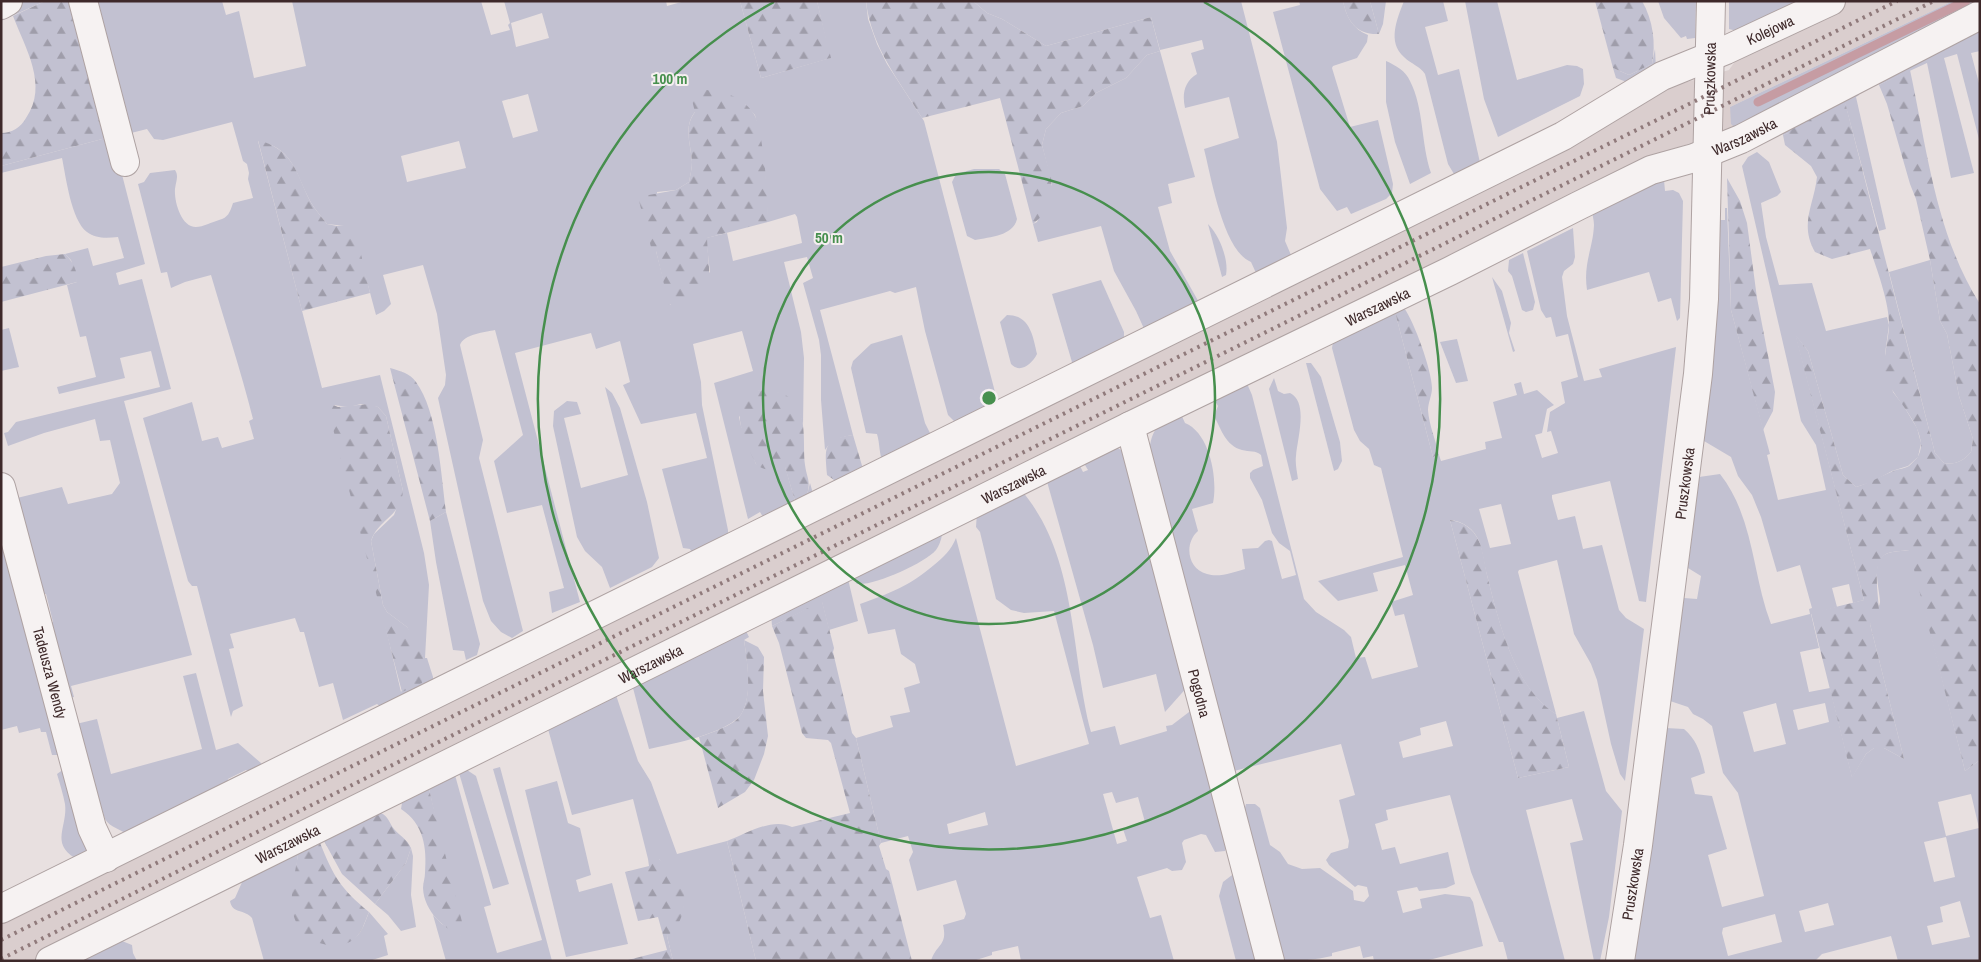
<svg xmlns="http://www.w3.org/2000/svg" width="1981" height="962" font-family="'Archivo Narrow',sans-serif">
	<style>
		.built { fill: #dacece }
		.green { fill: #c2c1d1; fill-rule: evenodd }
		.forest { fill: url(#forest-firs) }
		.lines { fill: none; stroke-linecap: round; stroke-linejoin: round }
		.stream { stroke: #c69ca3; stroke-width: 9 }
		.minor-casing { stroke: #aea2a2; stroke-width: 30 }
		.minor { stroke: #f6f2f2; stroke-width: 28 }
		.rail { stroke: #907a7b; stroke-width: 4; stroke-dasharray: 2.5 5; stroke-linecap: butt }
		.ring { fill: none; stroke: #468f4d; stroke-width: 2.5 }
		.labels { text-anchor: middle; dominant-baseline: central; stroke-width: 4; stroke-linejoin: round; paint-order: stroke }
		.street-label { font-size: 15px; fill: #3e292a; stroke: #f5eff0 }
		.centre { fill: #468f4d; stroke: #f5eff0; stroke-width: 2.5 }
		.ring-label { font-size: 15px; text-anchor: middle; font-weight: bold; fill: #468f4d; stroke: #f5eff0; stroke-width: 4; stroke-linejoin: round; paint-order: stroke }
	</style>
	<defs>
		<pattern id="forest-firs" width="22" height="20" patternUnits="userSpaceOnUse" patternTransform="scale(1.25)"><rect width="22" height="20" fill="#c2c1d1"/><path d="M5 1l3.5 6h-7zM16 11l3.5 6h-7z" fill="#9f9daa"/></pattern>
	</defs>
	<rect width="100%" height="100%" fill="#e8e0e0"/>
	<path class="built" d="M1846,1H1953L1730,107L1735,128L1682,146L35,961H1V918L1673,86L1729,70L1740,54Z"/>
	<g class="green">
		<path d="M25,1H45L1,21V13Z"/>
		<path d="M90,1H222L226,15L239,11L254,78L306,66L292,1H481L491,35L510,30L508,25L510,23L504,1H666L667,6L685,1H740L761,78L830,58L817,1H866L868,19L877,44L887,64L924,121L995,392L1000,405L959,426L948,415L925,331L916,287L895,293L890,291L820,310L853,435C841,437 832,439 825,450L821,400V355L819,340L803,283L813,278L807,257L784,262L801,332L804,358L803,425L800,414L779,393L759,390L739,417L741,426L756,464L775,469L785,466L795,501L807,495L810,483L814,497L766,522L760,512L748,519L714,383L753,371L742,331L693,344L701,382L702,405L728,530V540L694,557L690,549L683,548L662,469L707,458L696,413L641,424L623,385L630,382L620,341L596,349L591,333L515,353L580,602L552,613L549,592L564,588L542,505L507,513L494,461L523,435L495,330C485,332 464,334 460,345L483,440L479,458L523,631L512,638L501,632L491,621L483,601L438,398L445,385L446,375L437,314L423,265L383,275L391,304L384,311L376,315L365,274L345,226L327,224C320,215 312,206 307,195C295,169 290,147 258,141L322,388L380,375L424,553L429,585L425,658H427L433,677V686L385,710L377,704L343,720L333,683L319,687L304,632H300L295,618L230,634L234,648L229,649L243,706L233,711L231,717L197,586H192L188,581L143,418L192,402L202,441L218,437L222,448L254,439L249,421L253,419C241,371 225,323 211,275L185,282L171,288L167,272L161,273L138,184L144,182L150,173L175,170C179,176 176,181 175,189C174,201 181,227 196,227C203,227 212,222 219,220C228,218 230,212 233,203L253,198L248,179L249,173L247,164L243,161L232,122L163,140L154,139L147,129L131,133ZM542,13L549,38L516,47L511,23ZM528,94L538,131L513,138L502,101ZM745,104L755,115L760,138L765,175L768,222L795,214L797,217L802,243L733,261L727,233L706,238L710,272L670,305L656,251L657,192L676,190L689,182C690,176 692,169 692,162C691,145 683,127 695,112ZM459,141L466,168L407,182L401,156ZM361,404L378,407L386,416L403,491L394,515L374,534L371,541L383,605L387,612L407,627L424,659L401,692L333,405L349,407Z"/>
		<path d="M973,1H1241L1277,142L1287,228L1285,241L1291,255L1256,273L1251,262C1223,251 1211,176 1204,149L1239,138L1229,97L1185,108C1182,94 1184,82 1197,74L1191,53L1204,49L1202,40L1160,50L1151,17L1046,46L1002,19L987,13Z"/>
		<path d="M1299,1H1343C1346,17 1353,29 1368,35L1367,42L1357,58L1333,66L1332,68L1350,127L1378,120L1393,184L1392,193L1386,199L1351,214L1347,207L1337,211L1320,189L1273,12L1300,5Z"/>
		<path d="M1370,1H1386L1383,24L1379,34Z"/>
		<path d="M1404,1H1443L1448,21L1425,27L1438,75L1459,69L1481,167L1457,179L1448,164L1425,74C1420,66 1411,64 1404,57C1387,42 1397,19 1404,1Z"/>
		<path d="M1465,1H1497L1517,80L1567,65L1577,66L1583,69L1584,84L1580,96L1498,137L1484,99Z"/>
		<path d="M1658,1H1696L1695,38L1687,39L1686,36L1681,38L1664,18Z"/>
		<path d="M1729,1H1814L1741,32L1729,29Z"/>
		<path d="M1953,1H1980V4L1735,128L1731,124L1730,107Z"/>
		<path d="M1980,27V51L1971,53L1980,87V143L1957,54L1944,58L1974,173L1951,178L1927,63L1879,85L1877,77Z"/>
		<path d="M1655,49L1656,70L1632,84L1616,78L1613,68L1629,75L1652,64Z"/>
		<path d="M1160,51L1195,177L1168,184L1172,203L1158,207L1170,251L1201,306L1146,333L1136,311L1114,271L1101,226L1038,242L1033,224L1037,222L1052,184L1042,145L1046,129L1061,113L1083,106L1096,93L1126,78L1147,55Z"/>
		<path d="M1386,61C1395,65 1406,71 1410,81C1424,108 1421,144 1431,173L1410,184L1395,142L1386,102Z"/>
		<path d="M100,89L145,264L116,273L119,285L142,279L171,389L124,401L192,655L71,686L74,697L69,698L49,623L53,622L46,594H41L17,498L62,487L68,504L112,494L120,483L110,440L100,441L95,419L44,433L8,446L4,433L8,432L16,422L160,387L151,351L120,358L125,378L59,394L57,387L96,377L86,336L80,337L67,285L77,282L71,260L65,254L88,248L93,266L124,258L118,237C107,238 96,239 87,232C71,220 66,177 62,158L1,173V166L106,138Z"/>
		<path d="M1854,89L1859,95L1856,97L1886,229L1879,231L1845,103H1843L1842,100L1788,133L1783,135L1782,132Z"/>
		<path d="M1757,152L1769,162L1781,192L1777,196L1761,203L1766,237L1779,285L1812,283L1826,331L1887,317L1889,325L1885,354L1893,392L1903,405L1917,428L1921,443L1918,457L1908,466L1892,471L1872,482L1856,487L1843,475L1808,351L1796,336L1864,600L1853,603L1849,584L1832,588L1837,607L1811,614L1819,648L1800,652L1809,692L1830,688L1852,777L1866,754L1874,748H1884L1904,759L1870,624C1873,618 1879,609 1880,602C1880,590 1870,561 1886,554C1892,551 1903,551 1910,550L1965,771L1980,760V961H1898L1891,936L1822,954L1815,961H1633L1666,728L1684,729C1698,741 1701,755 1705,773L1691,778L1695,794L1712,796L1727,849L1708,855L1722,907L1764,896L1738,793L1723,773L1712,726L1703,719L1693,714L1688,707L1670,701L1684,598L1697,599L1701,576L1688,568L1699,477L1720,474C1754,517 1752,574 1771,624L1810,614L1809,609L1812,608L1800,565L1777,572L1761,517L1752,495L1738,476L1731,457L1704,441L1716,322L1718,220H1725V208H1727L1731,310L1770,454L1767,455L1778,500L1826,490L1816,445L1801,421L1742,166L1748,157ZM1776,703L1786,744L1754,752L1743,712ZM1825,703L1829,722L1798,730L1793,710ZM1971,794L1979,828L1946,836L1938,802ZM1946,837L1955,877L1934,882L1924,842ZM1960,901L1970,937L1932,945L1927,926L1943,922L1940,907ZM1828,903L1834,925L1805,932L1799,911ZM1775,914L1782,942L1728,956L1722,933L1723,928Z"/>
		<path d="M974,169H999L1005,174L1017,219C1013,236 990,237 975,240L967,236L952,182L956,174Z"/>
		<path d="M1664,180L1665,191L1673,190L1679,193L1683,201L1680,318L1677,321L1671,298L1658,302L1649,272L1587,290C1583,263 1593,249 1594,225C1594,220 1592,214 1592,209L1639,185Z"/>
		<path d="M1208,224C1219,235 1229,259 1226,275L1222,277Z"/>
		<path d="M1573,228L1575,257L1573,264L1564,271L1562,277L1567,316L1584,381L1602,377L1599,369L1676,347L1646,602L1639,601L1610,481L1552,495V498L1558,520L1575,516L1583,549L1602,545L1619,610L1626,618L1644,629L1625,781L1620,774L1611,744L1597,680L1591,664L1574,634L1557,560L1519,570L1518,572L1556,714C1514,689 1498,619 1487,575C1484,564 1483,552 1479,541C1474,529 1463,521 1450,520L1518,778L1569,767L1557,718L1584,711L1606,791L1622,811L1609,917L1600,961H1594L1570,843L1583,840L1572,799L1526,810L1565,961H1508L1503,942H1499L1471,872L1450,795L1386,810L1388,820L1375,824L1382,850L1395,847L1400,864L1448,852L1455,884L1446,888L1419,891L1417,887L1397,891L1403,913L1422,908L1420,899L1445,894L1470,897L1473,902L1483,946L1425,961H1374L1373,956L1363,958L1360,946L1332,953V956C1315,960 1300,961 1283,961L1244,815V811L1246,804H1255L1260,808L1270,845L1280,852L1288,864L1302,869L1320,868L1353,891L1354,900L1364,902L1369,896L1367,887L1358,885L1355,887L1329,865L1326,860L1331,853L1348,848L1349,841L1339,800L1355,795L1341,744L1230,772L1148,458C1152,429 1154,426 1180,412L1185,423C1210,433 1218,479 1213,503L1192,509L1198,531C1184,543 1187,569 1207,574C1219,578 1234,572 1245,569L1242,549L1258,548L1265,541L1269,540L1272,541L1282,579L1296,575L1290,551L1279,543L1272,533L1262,500L1250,478V473L1253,470L1263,466L1261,455C1256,450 1249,452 1242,450C1226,446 1221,429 1214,416L1218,406L1212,396L1245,379L1252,395L1304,599L1316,612L1344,630L1351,637L1356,658L1365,657L1372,679L1418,667L1404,614L1395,616L1391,602L1413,595L1405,565L1373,573L1378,591L1338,601L1318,581L1403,557L1381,468L1374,465L1369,449L1360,441L1354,430L1332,348L1334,336L1395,312L1433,457L1439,455L1441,461L1486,449L1485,442L1502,438L1493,402L1517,395L1514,384L1521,382L1524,394L1537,390L1554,405L1547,409L1542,433L1535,435L1542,458L1558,453L1551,431L1547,432L1550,412L1565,403L1561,382L1578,377L1568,334L1556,337L1551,317L1546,318L1541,310L1527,251ZM1501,504L1511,544L1490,548L1479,509ZM1446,721L1453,746L1403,758L1399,742L1421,735L1420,728Z"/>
		<path d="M1523,253L1535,302L1533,310L1526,312L1522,310L1512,276L1508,271L1509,260Z"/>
		<path d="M1930,260L1940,321L1947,334L1959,396L1973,439L1971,452C1963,461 1956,465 1944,463L1935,453L1889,272Z"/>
		<path d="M1492,277L1502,291L1511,323L1509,333L1515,351L1513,352Z"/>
		<path d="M1101,280L1124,332V344L1074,369L1052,294Z"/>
		<path d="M1007,315C1030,315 1033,336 1037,354C1032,364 1020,374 1011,364L1000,322Z"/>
		<path d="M9,328L19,367L1,371V330Z"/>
		<path d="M902,335L925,423L933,439L883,463C879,454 880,444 877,434L866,433L851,368L853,361L871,344Z"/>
		<path d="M1457,339L1468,381L1456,383L1440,342Z"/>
		<path d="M1306,363H1311L1321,377L1340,442L1342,461L1338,469L1334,471Z"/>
		<path d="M1274,378L1278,391L1284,394L1290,393C1309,402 1297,440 1296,456C1295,463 1297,472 1298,479L1292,481L1269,389Z"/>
		<path d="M605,387L612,393L620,408L647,502L659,558L652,567L610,588L602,567L585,551L577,537L553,426L554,411L567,401L577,402L581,414L564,418L581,488L628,475Z"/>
		<path d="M1114,446L1125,452L1189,685L1165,712L1156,674L1103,688L1093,645L1046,478L1078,462L1083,472L1088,470L1082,460Z"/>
		<path d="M1021,490C1078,556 1070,652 1091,732L1115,726L1120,745L1167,731L1166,726L1172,725L1193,709L1228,842L1225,851L1215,852L1206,835L1201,834L1184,840L1182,843L1186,862L1182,870L1172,871L1167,868L1137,877L1150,918L1161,915L1174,961H1021L1018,946L992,952V955L973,961H931C936,944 948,946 943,925L964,919L966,914L956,880L917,891L910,864L909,860L913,852L908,836L881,843L856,738L893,727L890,716L910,712L904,688L920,683L915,664L901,654L895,629L868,634L860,604C891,593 909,586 934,565C944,557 951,550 956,538L1016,766L1089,744L1054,611L1024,613L1011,610L996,599L980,532L976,527L977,512ZM1112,792L1116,803L1138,797L1145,822L1123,829L1127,841L1117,844L1103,794ZM985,812L988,825L949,834L947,824Z"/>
		<path d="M446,512L480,644L477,655L466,660L464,651L453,650L436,562L430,521Z"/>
		<path d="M938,535H942C941,540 939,546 936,550C925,563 874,586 857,584L852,577Z"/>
		<path d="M1,541L61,755H52L46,732H41L40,728L19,733L17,726L1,730Z"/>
		<path d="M848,579L858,621L829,630L822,602L772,626L771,614Z"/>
		<path d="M744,627L749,637L744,640C747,661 753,693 742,713C730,733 672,744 649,749L633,688Z"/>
		<path d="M196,673L216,750L238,743L261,763L264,770L253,774L246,770L228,779L226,789L129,836C122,829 110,828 105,819L76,724L97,719L111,774L202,749L183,676Z"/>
		<path d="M616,695L638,761L651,782L677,854L727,841L756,961H673L667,936L684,906V899L683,889L659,859H648L633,799L572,815L548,729Z"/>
		<path d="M500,767L552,961H446L433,915L442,924L462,936L429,789L402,803L401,797L455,775L491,905L484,907L497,953L542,940L493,769Z"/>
		<path d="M64,769L87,853L75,858C50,843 68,826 65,804C63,794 60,784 57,774Z"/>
		<path d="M467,770L476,776L509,884L493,889L459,773Z"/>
		<path d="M557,781L568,823L580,828L591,875L576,880L579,892L612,883L628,944L566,957L525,790Z"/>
		<path d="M318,838L320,843L298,854L293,894L335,945C359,939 360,936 369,912L388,934L384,936L388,955L369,961H264L252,918C245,909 232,914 230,901L235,898L243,880L247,879L245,874Z"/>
		<path d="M411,848L413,856L411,895L416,927L401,931L388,915L375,904L406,863Z"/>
		<path d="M1236,872L1260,961H1236L1219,896L1223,882Z"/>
		<path d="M119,936L122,941L132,945L133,953L137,961H70Z"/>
	</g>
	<g class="forest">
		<path d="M45,1H71L106,138L1,166V133C12,133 21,127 26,118C49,85 25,48 13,16Z"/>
		<path d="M740,1H817L831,58L761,78Z"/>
		<path d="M866,1H973L987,13L1002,19L1046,46L1151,17L1160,51L1147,55L1126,78L1096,93L1083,106L1061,113L1046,129L1042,145L1051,177L1052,192L1043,215L1033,224L1000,98L922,118C899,80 871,47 866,1Z"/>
		<path d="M1343,1H1370L1379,34C1357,35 1347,22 1343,1Z"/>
		<path d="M1595,1H1642C1653,20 1656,43 1652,64L1629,75L1613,68Z"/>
		<path d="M1910,70C1927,149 1936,235 1980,304V760L1965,771L1909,550C1902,551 1892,551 1886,554C1870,562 1880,601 1879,616L1870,624L1904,759L1884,748H1874L1866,754L1852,778L1811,613L1864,600L1795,334L1808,351L1843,475L1856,487C1869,483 1879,477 1891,472C1896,469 1904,469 1909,466C1911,464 1915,460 1917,458C1933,433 1895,401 1887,380C1881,363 1888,344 1889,327C1890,304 1877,270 1870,249L1832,259L1815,252C1799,224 1814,205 1817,177L1811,166L1785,145L1783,135L1788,133L1790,129L1842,100L1843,103L1845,102L1935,453L1944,463C1956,465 1963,461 1971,452L1973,439L1959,396L1947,334L1940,321L1930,260L1916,199L1910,184L1887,104L1879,85Z"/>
		<path d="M702,90C722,90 742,96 754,114C763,128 769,203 768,222L707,238C709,284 719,290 669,305L656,251H652L638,197L676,190L689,182C690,176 692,169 692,162C691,144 683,128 695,112L690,92Z"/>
		<path d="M258,140C290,149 295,167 307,195C312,206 320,215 327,224L337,226L354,224L370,293L302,311Z"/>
		<path d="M1727,178L1740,201L1747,223L1757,298L1775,392L1773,411L1763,430L1731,310Z"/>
		<path d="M65,254C74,263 77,270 77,282L1,302V267L46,256Z"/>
		<path d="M1404,308C1414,321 1432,371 1432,388C1432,395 1428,403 1428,410C1429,425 1436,441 1439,455L1433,457L1395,312Z"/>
		<path d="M390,368C400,371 410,373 416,382C438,412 441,475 446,512L430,521Z"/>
		<path d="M759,390C767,391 776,391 783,394C810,405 802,442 805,465C807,479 811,480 807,495L795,501L785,467C774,470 765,472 756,464C745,442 724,400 759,390Z"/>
		<path d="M326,402L338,407L369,404L378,407L386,416L403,491C401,517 378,519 371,541L383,605L387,612L407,627L415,638L424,659L422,683L402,692Z"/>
		<path d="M853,435L863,469L837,482L827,475C825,448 822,439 853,435Z"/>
		<path d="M1450,520C1463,522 1473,528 1479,541C1484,553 1485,567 1488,579C1499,622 1515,689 1556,714L1569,767L1518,778Z"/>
		<path d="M822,601L834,648L833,652L852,733L856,738L881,843L879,846L886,869L889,871L912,961H756L727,841C746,834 772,817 792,827L850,813L831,743L828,740L806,738L802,733L779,643L772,626Z"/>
		<path d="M744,640L758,647L764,657L763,691L768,736L764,754L754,780L745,792L718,808L699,737C711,733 725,728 735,721C755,706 747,661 744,640Z"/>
		<path d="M429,789L466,938C445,930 424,912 423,888C423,883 425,878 425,873C427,848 424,824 401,809L402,803Z"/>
		<path d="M381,813C389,817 389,823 394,829C400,836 407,839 411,848L406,863L375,904L342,874L324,841Z"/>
		<path d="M320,843C334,877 340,888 369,912C365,921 362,933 354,939C337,953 304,943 296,922C287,901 295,876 298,854Z"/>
		<path d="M648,859H659C666,865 674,870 679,878C690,896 684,925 667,936L673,961H624L667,950L658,917L638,921L625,872L649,866Z"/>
	</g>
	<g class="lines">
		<path class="stream" d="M1758,102L1966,1"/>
		<defs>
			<g id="minor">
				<path d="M83,1L125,162"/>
				<path d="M1,5L8,1"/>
				<path id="s1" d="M1130,426L1270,961"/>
				<path id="s2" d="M1,487L92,828L106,858"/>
				<path id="s3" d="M1,909L1563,136L1662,76L1726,50L1831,1"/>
				<path id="s4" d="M50,961L1130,426L1450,271L1578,206L1651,170L1694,158L1741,139L1980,15"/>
				<path id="s5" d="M1620,961L1638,845L1698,374L1704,299L1711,1"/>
			</g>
		</defs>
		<use href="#minor" class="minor-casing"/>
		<use href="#minor" class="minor"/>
		<g class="rail">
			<path d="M1,940L1897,1"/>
			<path d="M1,959L1934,1"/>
		</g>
	</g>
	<g class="ring">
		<circle cx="989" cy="398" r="226"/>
		<path d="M1204 2A451 451 0 1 1 774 2"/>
	</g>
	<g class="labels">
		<g class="street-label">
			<text stroke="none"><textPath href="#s3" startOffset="1976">Kolejowa</textPath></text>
			<text stroke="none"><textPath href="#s5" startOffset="888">Pruszkowska</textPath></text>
			<text stroke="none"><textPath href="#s4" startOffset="1885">Warszawska</textPath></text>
			<text stroke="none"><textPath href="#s4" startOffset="1480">Warszawska</textPath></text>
			<text stroke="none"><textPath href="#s5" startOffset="482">Pruszkowska</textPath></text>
			<text stroke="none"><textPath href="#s4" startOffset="1075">Warszawska</textPath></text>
			<text stroke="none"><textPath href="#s4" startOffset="670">Warszawska</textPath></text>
			<text stroke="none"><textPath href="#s2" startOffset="192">Tadeusza Wendy</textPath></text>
			<text stroke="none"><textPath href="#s1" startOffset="276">Pogodna</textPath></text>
			<text stroke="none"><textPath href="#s4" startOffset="265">Warszawska</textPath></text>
			<text stroke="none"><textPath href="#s5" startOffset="78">Pruszkowska</textPath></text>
		</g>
	</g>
	<circle cx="989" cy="398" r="8" class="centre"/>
	<g class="ring-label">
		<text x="670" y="84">100 m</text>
		<text x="829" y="243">50 m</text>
	</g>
	<rect width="1981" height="962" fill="none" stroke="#3e292a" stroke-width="5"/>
</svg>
